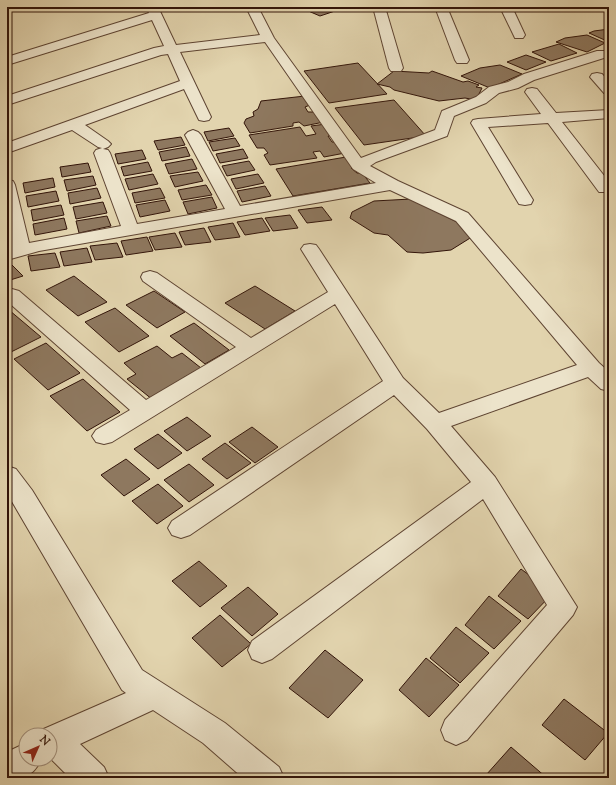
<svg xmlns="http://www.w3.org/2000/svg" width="616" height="785" font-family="'Sorts Mill Goudy',serif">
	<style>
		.building { fill: #8e785f; stroke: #321409 }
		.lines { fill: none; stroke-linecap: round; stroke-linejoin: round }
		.minor-casing { stroke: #5e4432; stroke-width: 2 }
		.minor { fill: #ece3ca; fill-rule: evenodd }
	</style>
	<rect width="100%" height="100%" fill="#e2d4ae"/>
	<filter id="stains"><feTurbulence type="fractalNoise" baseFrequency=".005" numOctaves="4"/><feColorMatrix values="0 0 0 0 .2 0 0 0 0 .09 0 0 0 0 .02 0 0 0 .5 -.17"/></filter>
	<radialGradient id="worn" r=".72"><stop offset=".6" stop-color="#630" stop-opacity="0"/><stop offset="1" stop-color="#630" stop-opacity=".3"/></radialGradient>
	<g class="building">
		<path d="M299,7H337L341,9L320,16Z"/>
		<path d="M609,29V42L589,33L594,31Z"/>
		<path d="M587,35L605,43L587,52L556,42L565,38Z"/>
		<path d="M559,44L577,53L551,61L532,52Z"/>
		<path d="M526,55L546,62L526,70L507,62Z"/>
		<path d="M358,63L387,94L329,103L304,71Z"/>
		<path d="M500,65L522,74L490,88L461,76L480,68Z"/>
		<path d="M394,71L429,73L432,71L463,82L468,81L479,85L476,87L482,88L476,100L465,98L439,101L394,90L390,87L377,84Z"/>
		<path d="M305,96L310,105L305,107L308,112H315L324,122L304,126L299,122L293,123V126L250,133L244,123L246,119L254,116L253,112L258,109L261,101Z"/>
		<path d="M394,100L426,136L364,145L335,108Z"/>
		<path d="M326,124L335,135L328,136L332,142H336L345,153L324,157L320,151L313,152L317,158L270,165L264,155L268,153L264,148H257L249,135L300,127L306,136L316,134L311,126Z"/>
		<path d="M229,128L234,136L208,141L204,132Z"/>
		<path d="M181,137L185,145L158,150L154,141Z"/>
		<path d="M235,138L240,146L213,151L209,142Z"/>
		<path d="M186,147L190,156L162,161L159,152Z"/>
		<path d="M243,149L248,158L220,163L216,154Z"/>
		<path d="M142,150L146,159L118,164L115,154Z"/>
		<path d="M346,157L353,166L351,168L357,173H362L370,183L293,196L276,169Z"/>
		<path d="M192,159L197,169L169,174L165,164Z"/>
		<path d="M249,161L255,170L227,176L222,166Z"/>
		<path d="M148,162L152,171L124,176L121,167Z"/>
		<path d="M88,163L91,172L62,177L60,167Z"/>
		<path d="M198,172L203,181L175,187L170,176Z"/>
		<path d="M153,174L158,184L129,190L125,179Z"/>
		<path d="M258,174L264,183L236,189L231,179Z"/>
		<path d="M93,176L96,185L67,191L64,180Z"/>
		<path d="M53,178L55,187L25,193L23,183Z"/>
		<path d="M206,185L212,195L182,200L178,190Z"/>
		<path d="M265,186L271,196L242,202L237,191Z"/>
		<path d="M97,188L101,198L70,204L68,193Z"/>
		<path d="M160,188L165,198L135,203L132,193Z"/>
		<path d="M56,191L59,201L28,207L26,196Z"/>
		<path d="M212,197L217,208L188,214L183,202Z"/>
		<path d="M411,199L473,230L475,235L451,250L423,253L407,252L388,235L374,233L350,218L352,212L374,201Z"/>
		<path d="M165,200L170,211L140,217L136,205Z"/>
		<path d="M103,202L107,213L76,219L73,207Z"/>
		<path d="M61,205L64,215L33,221L31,210Z"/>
		<path d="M322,207L332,220L307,223L298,210Z"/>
		<path d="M290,215L298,228L273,231L265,218Z"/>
		<path d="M107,216L111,226L79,233L76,221Z"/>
		<path d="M64,218L67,229L35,235L33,224Z"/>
		<path d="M262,218L270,231L245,235L237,222Z"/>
		<path d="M233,223L240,237L215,240L208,227Z"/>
		<path d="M204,228L211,242L185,245L179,232Z"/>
		<path d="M175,233L182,247L155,250L149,237Z"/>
		<path d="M147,237L153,251L126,255L121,241Z"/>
		<path d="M117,243L123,257L95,260L90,246Z"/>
		<path d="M87,248L92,262L64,266L60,252Z"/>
		<path d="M55,253L60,267L31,271L28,256Z"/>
		<path d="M7,261H8L23,276L7,281Z"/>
		<path d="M74,276L107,302L78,316L46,290Z"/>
		<path d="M255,286L295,311L265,329L225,303Z"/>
		<path d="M154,291L185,312L157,328L126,305Z"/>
		<path d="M115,308L149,336L119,352L85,322Z"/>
		<path d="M9,310L41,337L9,353L7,351V311Z"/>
		<path d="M194,323L229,350L205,364L170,336Z"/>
		<path d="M46,343L80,373L48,390L14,359Z"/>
		<path d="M157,346L172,358L182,353L201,368L183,378L186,381L153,400L127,379L136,374L124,363Z"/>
		<path d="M83,379L120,412L87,431L50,396Z"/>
		<path d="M187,417L211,436L187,451L164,431Z"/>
		<path d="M252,427L278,447L255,463L229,442Z"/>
		<path d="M158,434L182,453L158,469L134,449Z"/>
		<path d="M225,443L251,463L227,479L202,459Z"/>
		<path d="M126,459L150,479L124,496L101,475Z"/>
		<path d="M189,464L214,485L189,502L164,480Z"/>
		<path d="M158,484L183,506L157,524L132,501Z"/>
		<path d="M199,561L227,586L200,607L172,581Z"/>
		<path d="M521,569L553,593L528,619L498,596Z"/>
		<path d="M248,587L278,614L252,636L221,608Z"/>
		<path d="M489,596L521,621L494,649L465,625Z"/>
		<path d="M220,615L251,644L222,667L192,638Z"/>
		<path d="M456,627L489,653L460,683L430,658Z"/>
		<path d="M325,650L363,680L328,718L289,688Z"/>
		<path d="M426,658L459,685L429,717L399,690Z"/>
		<path d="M564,699L608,733L585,760L542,725Z"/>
		<path d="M511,747L547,778H489L486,775Z"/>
	</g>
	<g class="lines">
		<defs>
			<g id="minor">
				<path d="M146,7H158L176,45L260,35L246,7H258L274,38L361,158L435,130L442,111L476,97L489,87L508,82L524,74L597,51H607L609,54L607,57L534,80L518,88L499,93L486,103L454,116L447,136L376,162L370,166L398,181L468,213L599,363L609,372V391L601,389L588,377L451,426L495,477L577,607L573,615L467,740L456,745L445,740L441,730L445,720L547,605L483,499L272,659L262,663L252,659L248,650L252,641L471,482L427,429L394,395L190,535L181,538L172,535L168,528L172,521L383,381L335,304L112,442L104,444L96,442L92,436L96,430L130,410L7,301V290L12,289L19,291L146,400L236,347L143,281L141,277L143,273L150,271L157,273L251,338L328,292L301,249L304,245L310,244L316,245L319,249L403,378L439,413L577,365L456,221L390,190L39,251L7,260V248L12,247L7,223V180L13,181L15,185L29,243L121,226L94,153L96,150L102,148L98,147L72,130L7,153V143L180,81L168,54L161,55L7,105V96L154,48L164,46L152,20L7,65V57L149,13ZM265,42L353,169L376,183L240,206L201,135L198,132L193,130L188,132L185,135L225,209L137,224L110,153L108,150L103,149L108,147L111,144L108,141L85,125L184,89L199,120L204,121L209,120L211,117L180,52Z"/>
				<path d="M373,7H385L403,68L401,71H391L389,68Z"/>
				<path d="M435,7H447L469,60L467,63H457L455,60Z"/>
				<path d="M500,7H512L525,35L523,38H515Z"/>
				<path d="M597,73L602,74L609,82V94L604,93L590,77L592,74Z"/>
				<path d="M532,88L537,89L556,113L609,110V118L562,122L609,182V192H599L548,123L488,127L533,200L531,204L525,205L519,204L471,123L473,120L478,119L541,114L525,92L527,89Z"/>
				<path d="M7,466L16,469L32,490L142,670L225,723L279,767L284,778H243L203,743L153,710L80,744L104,767L109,778H70L50,758V735H37L39,731L126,693L122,690L7,493Z"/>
				<path d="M26,743V759H41C34,776 25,778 7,778V752Z"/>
			</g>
		</defs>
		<use href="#minor" class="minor-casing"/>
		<use href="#minor" class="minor"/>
	</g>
	<rect width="616" height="785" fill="none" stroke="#e2d4ae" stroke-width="24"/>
	<rect x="8" y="8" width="600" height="769" fill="none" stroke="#321409" stroke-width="2"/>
	<rect x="12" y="12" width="592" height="761" fill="none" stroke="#321409"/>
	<g transform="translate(38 747) rotate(45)"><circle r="19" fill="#ece3ca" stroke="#a2907d"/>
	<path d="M0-3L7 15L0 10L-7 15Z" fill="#8f2418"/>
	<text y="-6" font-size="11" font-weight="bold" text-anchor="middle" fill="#321409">N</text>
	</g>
	<rect width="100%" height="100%" filter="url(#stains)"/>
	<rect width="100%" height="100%" fill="url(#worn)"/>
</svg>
